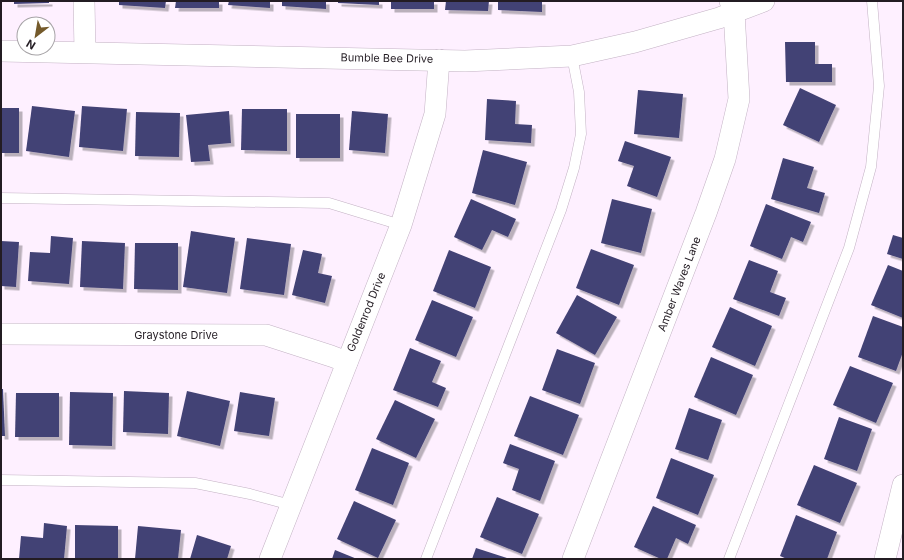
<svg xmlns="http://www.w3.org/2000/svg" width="904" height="560" font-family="Inter,sans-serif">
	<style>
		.building { fill: #434274; filter: url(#shadow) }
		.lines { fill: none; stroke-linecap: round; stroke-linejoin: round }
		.lane-casing { stroke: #c3b2c4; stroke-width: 11 }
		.street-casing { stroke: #c3b2c4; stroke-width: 22 }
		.lane { stroke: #fff; stroke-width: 10 }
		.street { stroke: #fff; stroke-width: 21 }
		.labels { text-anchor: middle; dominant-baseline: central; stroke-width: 4; stroke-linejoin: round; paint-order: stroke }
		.street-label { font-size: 11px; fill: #231c23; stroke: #fff }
	</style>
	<defs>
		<filter id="shadow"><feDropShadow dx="3.5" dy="3.5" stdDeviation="0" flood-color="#0004"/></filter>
	</defs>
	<rect width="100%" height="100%" fill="#fef0ff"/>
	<g class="building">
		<path d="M14,1H49V3L14,4Z"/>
		<path d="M119,1H166L165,8L119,5Z"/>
		<path d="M176,1H219V8H175Z"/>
		<path d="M229,1H270V8L228,5Z"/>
		<path d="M282,1H326V9L282,6Z"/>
		<path d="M338,1H379V5L338,3Z"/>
		<rect x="391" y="1" width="43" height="8"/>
		<path d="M446,1H489L488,11L445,10Z"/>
		<path d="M498,1H542V12L498,10Z"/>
		<path d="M785,42H815V64H832V82H786Z"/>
		<path d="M800,88L836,105L819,142L783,125Z"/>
		<path d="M638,90L683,94L679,138L634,134Z"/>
		<path d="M487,99L516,101L515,124L532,125L531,143L485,140Z"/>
		<path d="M32,106L75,111L69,157L26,151Z"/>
		<path d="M82,106L127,109L123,151L79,147Z"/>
		<rect x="1" y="108" width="18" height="45"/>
		<path d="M242,109H287V151L241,150Z"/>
		<path d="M229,111L231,143L208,145L210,161L191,162L186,115Z"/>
		<path d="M352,111L388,114L385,153L349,150Z"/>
		<path d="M136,112L180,113L179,157L135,156Z"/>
		<rect x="296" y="114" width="44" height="44"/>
		<path d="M625,141L671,157L657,197L627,186L634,166L618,161Z"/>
		<path d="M483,150L527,162L515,205L472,193Z"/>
		<path d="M783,158L814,167L807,188L825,193L819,213L771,199Z"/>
		<path d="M471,199L516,219L508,237L492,230L482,250L454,237Z"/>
		<path d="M612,199L652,209L641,253L601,243Z"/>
		<path d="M766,204L811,222L803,242L791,237L782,259L750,246Z"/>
		<path d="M191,231L235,238L227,293L183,287Z"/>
		<path d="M893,235L903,238V259L887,254Z"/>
		<path d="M51,236L73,238L69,284L28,281L30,252L50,253Z"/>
		<path d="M247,238L291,244L284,295L240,289Z"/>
		<path d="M1,241L19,242L16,287L1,286Z"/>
		<path d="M82,241L125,243L123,289L80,287Z"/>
		<path d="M135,243H178V290L134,289Z"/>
		<path d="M591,249L634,265L619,305L576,288Z"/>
		<path d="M303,250L322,254L318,273L332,276L325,303L292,295Z"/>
		<path d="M449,250L491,267L475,308L433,291Z"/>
		<path d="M749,260L778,271L770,292L786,298L779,316L733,299Z"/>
		<path d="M888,265L903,271V318L871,305Z"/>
		<path d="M577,295L617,317L595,355L556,333Z"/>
		<path d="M432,300L473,317L456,357L415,340Z"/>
		<path d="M730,307L772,326L755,366L712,347Z"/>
		<path d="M873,316L903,327V352L896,371L858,357Z"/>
		<path d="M410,348L441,361L432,382L446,388L438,407L393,390Z"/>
		<path d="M557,349L595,363L580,404L542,390Z"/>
		<path d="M711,357L753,375L736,415L694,397Z"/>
		<path d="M850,366L893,383L876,423L833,405Z"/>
		<path d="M1,389H3L5,436H1Z"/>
		<path d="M124,391L169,393L168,434L123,432Z"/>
		<path d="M187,391L230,401L220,446L177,436Z"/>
		<path d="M70,392L113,393L112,446L69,445Z"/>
		<path d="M240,392L275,398L269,436L234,431Z"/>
		<path d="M16,393H59V437H15Z"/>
		<path d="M530,396L579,415L563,455L514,436Z"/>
		<path d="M395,400L435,419L416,458L376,439Z"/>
		<path d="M689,408L722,420L708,460L675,449Z"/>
		<path d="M839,417L872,429L857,471L824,459Z"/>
		<path d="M510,444L555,461L540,501L512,490L519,469L503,463Z"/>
		<path d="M372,448L409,463L393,505L355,490Z"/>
		<path d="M671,458L714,475L698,515L656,498Z"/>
		<path d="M814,465L857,483L840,523L797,505Z"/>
		<path d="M497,497L539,514L522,554L480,537Z"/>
		<path d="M354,501L396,520L378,558L337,539Z"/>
		<path d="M653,506L696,525L688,544L676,538L667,559H661L634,547Z"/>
		<path d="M796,515L837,532L827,559H787L780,556Z"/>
		<path d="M44,523L67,526L64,559H19L21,536L43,538Z"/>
		<path d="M75,525L118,526V559H75Z"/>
		<path d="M138,526L181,530L178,559H135Z"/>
		<path d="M197,535L231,546L227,559H190Z"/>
		<path d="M476,548L510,559H472Z"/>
		<path d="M335,550L357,559H332Z"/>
	</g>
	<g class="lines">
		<defs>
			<g id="lane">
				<path d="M1,198L329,203L401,225"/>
				<path d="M1,480L195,483L250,494L291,505"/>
				<path d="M426,559L561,210L574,168L581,134L579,92L572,56"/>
				<path d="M729,559L849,248L871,167L879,86L872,1"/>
			</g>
			<g id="street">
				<path d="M84,1L85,52"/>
				<path d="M1,51L465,61L572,56L635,42L719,18L764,1"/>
				<path d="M1,334L266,335L331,356L347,362"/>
				<path d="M270,559L401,225L435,114L439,60"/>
				<path d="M573,559L706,213L725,159L739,99L734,12L730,1"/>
				<path d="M885,559L903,485"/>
			</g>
		</defs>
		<use href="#lane" class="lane-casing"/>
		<use href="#street" class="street-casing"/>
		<use href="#lane" class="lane"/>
		<use href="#street" class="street"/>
	</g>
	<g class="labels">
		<g class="street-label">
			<text transform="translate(387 58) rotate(1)">Bumble Bee Drive</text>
			<text transform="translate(679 284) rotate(-69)">Amber Waves Lane</text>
			<text transform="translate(366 312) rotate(-68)">Goldenrod Drive</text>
			<text x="176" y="335">Graystone Drive</text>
		</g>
	</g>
	<rect width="904" height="560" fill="none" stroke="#231c23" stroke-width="4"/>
	<g transform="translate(36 36) rotate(211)"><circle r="19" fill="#ffffff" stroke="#a7a4a7"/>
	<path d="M0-3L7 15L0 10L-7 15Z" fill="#745a2b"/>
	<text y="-6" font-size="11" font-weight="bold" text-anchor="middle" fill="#231c23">N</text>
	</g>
</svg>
